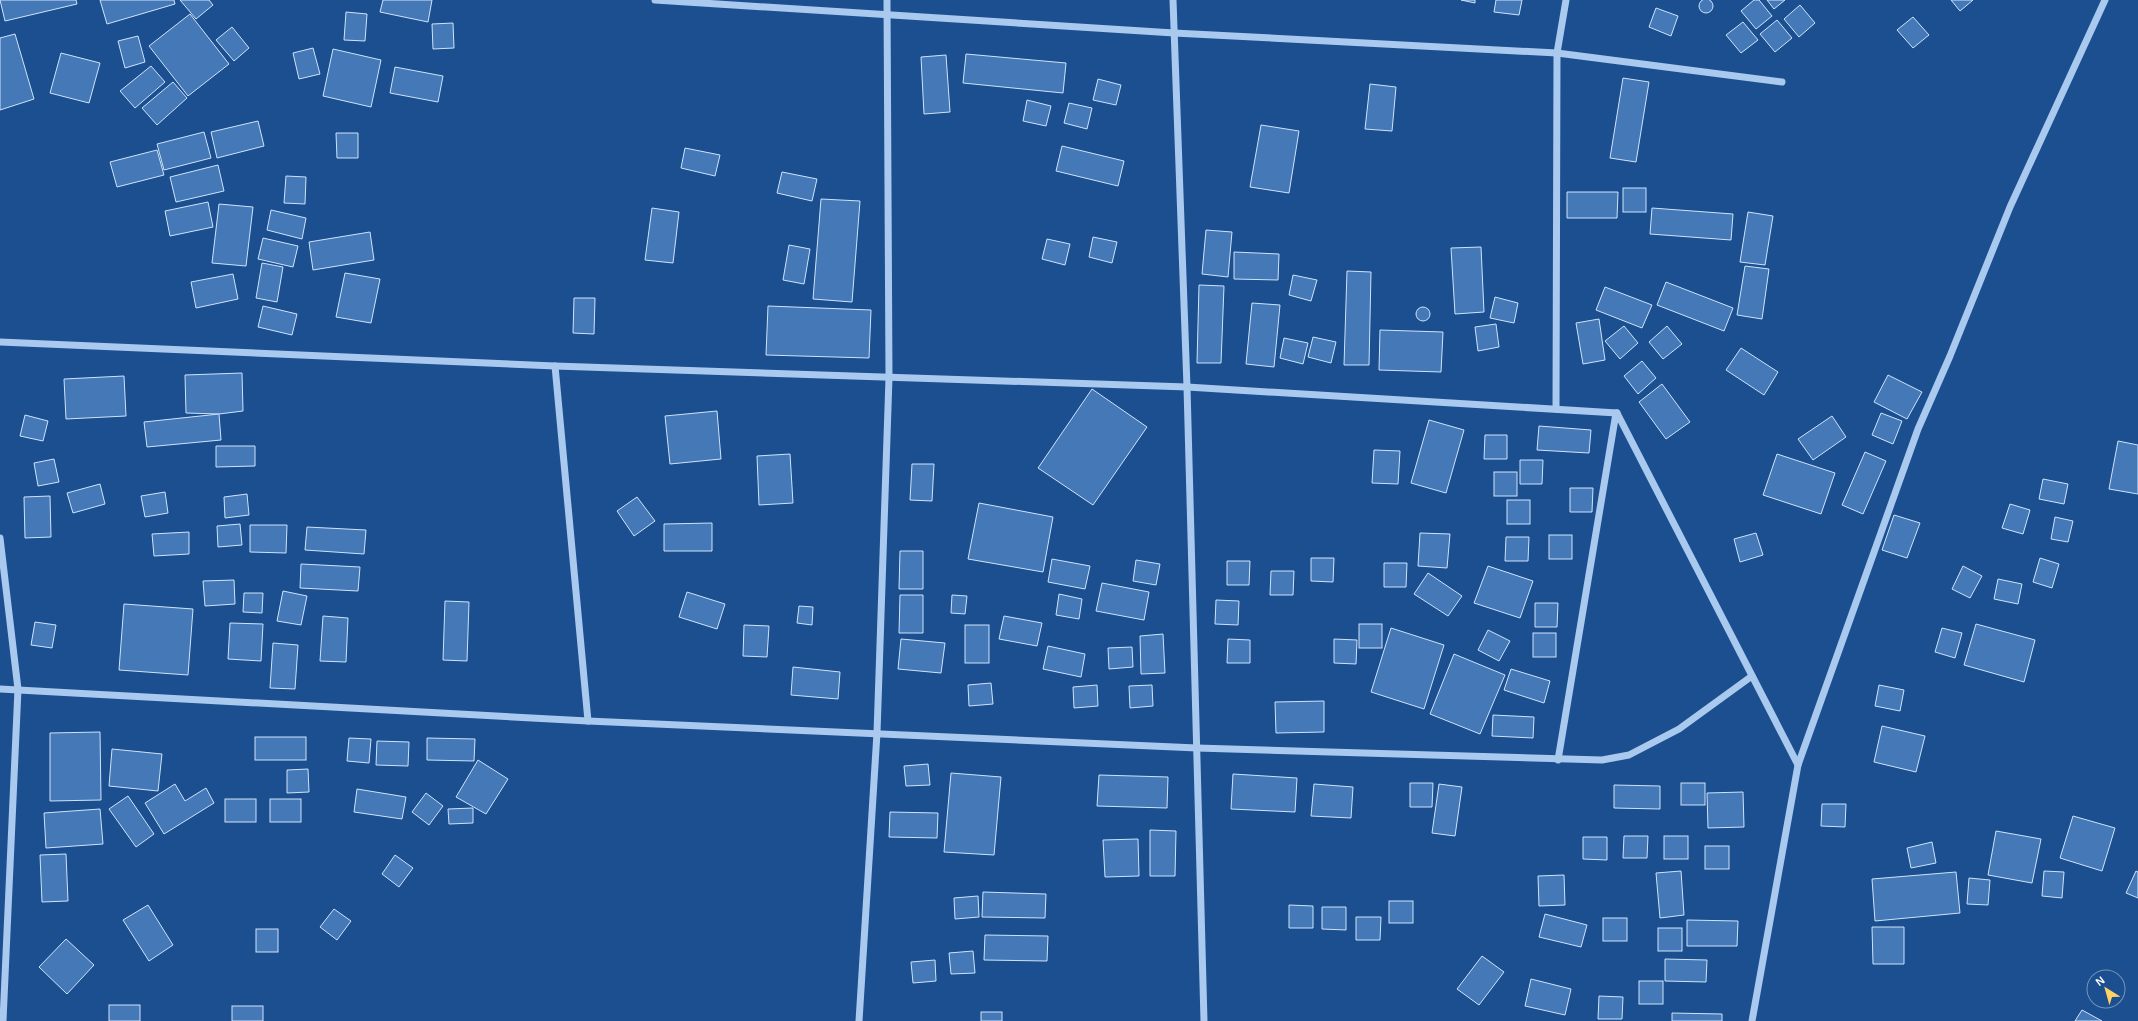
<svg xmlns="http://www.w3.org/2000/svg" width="2138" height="1021" font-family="Arial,sans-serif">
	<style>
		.building { fill: #4478b7; stroke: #cfe3fa }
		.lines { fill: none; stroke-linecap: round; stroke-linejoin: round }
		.minor { stroke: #a9c9ee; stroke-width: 7 }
	</style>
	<rect width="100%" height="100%" fill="#1b4f8f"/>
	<g class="building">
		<circle cx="1706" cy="6" r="7"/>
		<path d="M0,0H76L77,4L5,21Z"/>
		<path d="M100,0H174L175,4L107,24Z"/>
		<path d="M180,0H209L213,5L196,19Z"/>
		<path d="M383,0H432L428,22L380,12Z"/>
		<path d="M1461,0H1475V3Z"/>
		<path d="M1496,0H1522L1519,15L1494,12Z"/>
		<path d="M1754,0H1759L1772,16L1756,29L1741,11Z"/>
		<path d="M1767,0H1785L1774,9Z"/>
		<path d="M1951,0H1973L1960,11Z"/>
		<path d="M1800,5L1815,23L1799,37L1784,19Z"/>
		<path d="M1656,8L1678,16L1671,36L1649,27Z"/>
		<path d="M346,12L367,14L365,41L344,40Z"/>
		<path d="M190,14L229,64L188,96L149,46Z"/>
		<path d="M1913,17L1929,35L1913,48L1897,30Z"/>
		<path d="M1777,20L1792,38L1775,52L1760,34Z"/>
		<path d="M1743,22L1758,40L1741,53L1726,35Z"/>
		<path d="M453,23L454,48L433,49L432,24Z"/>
		<path d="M232,27L249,48L234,61L216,40Z"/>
		<path d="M15,34L34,99L0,110V38Z"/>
		<path d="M138,36L145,62L125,68L118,41Z"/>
		<path d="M313,48L320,74L299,79L293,53Z"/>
		<path d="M333,49L381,60L371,107L323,96Z"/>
		<path d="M61,53L100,63L89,103L50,93Z"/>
		<path d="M966,54L1066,63L1063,93L963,83Z"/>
		<path d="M946,55L950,112L924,114L921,57Z"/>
		<path d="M151,66L165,82L135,108L120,91Z"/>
		<path d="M395,67L443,76L438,102L390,93Z"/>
		<path d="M1623,78L1649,82L1636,162L1610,158Z"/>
		<path d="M1098,79L1121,85L1116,105L1093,100Z"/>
		<path d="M173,82L187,98L157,125L142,108Z"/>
		<path d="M1370,84L1396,87L1392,131L1365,129Z"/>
		<path d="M1027,100L1051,106L1046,126L1023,121Z"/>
		<path d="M1069,103L1092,108L1087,129L1064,123Z"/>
		<path d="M258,121L264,146L217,158L211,132Z"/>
		<path d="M1261,125L1299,131L1289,193L1250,187Z"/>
		<path d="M204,132L211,158L164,170L157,144Z"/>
		<path d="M336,133H358V158H337Z"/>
		<path d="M1062,146L1124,161L1118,186L1056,171Z"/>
		<path d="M685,148L720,155L715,176L681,168Z"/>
		<path d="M157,150L164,175L117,187L110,162Z"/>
		<path d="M218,165L224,191L176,202L170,177Z"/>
		<path d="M782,172L817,179L812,201L777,193Z"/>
		<path d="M286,176L306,177L305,204L284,203Z"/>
		<rect x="1623" y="188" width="23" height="24"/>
		<path d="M1567,192H1618L1617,218H1567Z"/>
		<path d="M821,199L860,201L852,302L813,299Z"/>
		<path d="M208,202L213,227L170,236L165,211Z"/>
		<path d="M219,204L253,207L246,266L212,263Z"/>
		<path d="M652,208L679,212L673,263L645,260Z"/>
		<path d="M1652,208L1733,214L1731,240L1650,234Z"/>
		<path d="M271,210L306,218L302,239L267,230Z"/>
		<path d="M1748,212L1773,216L1765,265L1740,262Z"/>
		<path d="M1206,230L1232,232L1228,277L1202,274Z"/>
		<path d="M370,232L374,260L313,270L309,242Z"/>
		<path d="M1093,237L1117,242L1112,263L1089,257Z"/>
		<path d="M263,238L298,246L293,267L258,259Z"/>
		<path d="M1047,239L1070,244L1065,265L1042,259Z"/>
		<path d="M789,245L810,249L804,284L783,280Z"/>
		<path d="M1481,247L1484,312L1455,314L1451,248Z"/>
		<path d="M1234,252L1279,254L1278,280L1234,279Z"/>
		<path d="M262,263L283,267L277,302L256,298Z"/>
		<path d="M1745,266L1769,269L1762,319L1737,315Z"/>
		<path d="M1347,271L1371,272L1369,365H1344Z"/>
		<path d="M345,273L380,279L371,323L336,317Z"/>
		<path d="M233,274L238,299L196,308L191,282Z"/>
		<path d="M1293,275L1317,280L1311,301L1289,295Z"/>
		<path d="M1666,282L1733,308L1724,331L1657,305Z"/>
		<path d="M1199,285L1224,286L1221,363H1197Z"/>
		<path d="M1605,287L1652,305L1642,328L1596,310Z"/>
		<path d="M1495,297L1518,303L1514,323L1490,318Z"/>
		<path d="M574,298H595L594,334L573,333Z"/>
		<path d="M1252,303L1280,305L1274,367L1246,364Z"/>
		<path d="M263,306L297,314L292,335L258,327Z"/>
		<path d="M768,306L871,310L869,358L766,355Z"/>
		<circle cx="1423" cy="314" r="7"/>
		<path d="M1599,319L1605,360L1583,364L1576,323Z"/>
		<path d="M1496,324L1499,347L1478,351L1475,327Z"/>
		<path d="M1624,326L1638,343L1620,359L1605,341Z"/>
		<path d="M1667,326L1682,344L1663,359L1649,342Z"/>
		<path d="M1380,330L1443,332L1441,372L1379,370Z"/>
		<path d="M1313,337L1336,342L1331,363L1308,357Z"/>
		<path d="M1284,338L1308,343L1303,364L1280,358Z"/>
		<path d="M1741,348L1778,372L1764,395L1726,370Z"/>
		<path d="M1642,361L1656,378L1638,394L1624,376Z"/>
		<path d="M242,373L243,411L219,414L186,413L185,375Z"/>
		<path d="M1888,375L1922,392L1907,419L1874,402Z"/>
		<path d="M124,376L126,416L66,419L64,379Z"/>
		<path d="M1662,384L1690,422L1666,439L1639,402Z"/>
		<path d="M1092,389L1147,427L1093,505L1038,468Z"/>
		<path d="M717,411L721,459L670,464L665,416Z"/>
		<path d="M1881,413L1902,421L1893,444L1872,435Z"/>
		<path d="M219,414L221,440L147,447L144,422Z"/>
		<path d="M25,415L48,421L43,441L20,436Z"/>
		<path d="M1832,416L1846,437L1813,460L1798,439Z"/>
		<path d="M1429,420L1464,430L1446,493L1411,483Z"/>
		<path d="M1539,426L1591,430L1589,453L1537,450Z"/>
		<path d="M1485,435H1507V459H1484Z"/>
		<path d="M2118,441L2138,445V494L2109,489Z"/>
		<path d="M216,446H255V466L216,467Z"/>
		<path d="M1374,450L1400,451L1398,484L1372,483Z"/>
		<path d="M1865,452L1886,461L1863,514L1842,505Z"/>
		<path d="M790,454L793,503L759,505L757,456Z"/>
		<path d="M1777,454L1835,473L1821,514L1763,495Z"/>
		<path d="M54,459L59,482L38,486L34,463Z"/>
		<path d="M1520,460H1543L1542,484H1520Z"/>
		<path d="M912,464H934L932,501L910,500Z"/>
		<rect x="1494" y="472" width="23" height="24"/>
		<path d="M2043,479L2068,484L2064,504L2039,499Z"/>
		<path d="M100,484L105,504L73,513L67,493Z"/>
		<path d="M1570,488H1593L1592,512H1570Z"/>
		<path d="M165,492L168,513L145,517L141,496Z"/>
		<path d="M247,494L249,515L225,518L224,497Z"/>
		<path d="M50,496L51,537L25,538L24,497Z"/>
		<path d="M637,497L655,521L634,536L617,511Z"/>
		<rect x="1507" y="500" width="23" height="24"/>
		<path d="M979,503L1053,517L1043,572L968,559Z"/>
		<path d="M2010,504L2030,510L2023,534L2002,528Z"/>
		<path d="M1894,515L1920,523L1907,558L1882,550Z"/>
		<path d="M2055,517L2073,521L2068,542L2051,539Z"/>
		<path d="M712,523V551H664V524Z"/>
		<path d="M240,524L242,545L218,547L217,526Z"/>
		<path d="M250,525H287L286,553L250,552Z"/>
		<path d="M307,527L366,530L364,554L305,550Z"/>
		<path d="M189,532V554L154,556L152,534Z"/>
		<path d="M1420,533L1450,534L1447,568L1418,566Z"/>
		<path d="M1756,533L1763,555L1740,562L1734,539Z"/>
		<rect x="1549" y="535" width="23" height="24"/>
		<path d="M1506,537H1529L1528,561H1505Z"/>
		<path d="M900,551H923V589H899Z"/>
		<path d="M1311,558H1334L1333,582L1311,581Z"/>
		<path d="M2040,558L2059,564L2052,588L2033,582Z"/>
		<path d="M1052,559L1090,566L1085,589L1048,582Z"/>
		<path d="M1136,560L1160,564L1156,585L1133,581Z"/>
		<path d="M1227,561H1250L1249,585H1227Z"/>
		<path d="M1384,563H1407L1406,587H1384Z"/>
		<path d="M301,564L360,567L358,591L300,588Z"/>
		<path d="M1488,566L1533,581L1520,618L1474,603Z"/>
		<path d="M1963,566L1982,576L1970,598L1952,589Z"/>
		<path d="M1271,571H1294L1293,595H1270Z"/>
		<path d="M1428,573L1462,596L1448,616L1414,594Z"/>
		<path d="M1998,579L2022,584L2018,604L1994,599Z"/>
		<path d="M234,580L235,604L205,606L203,581Z"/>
		<path d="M1102,583L1149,592L1144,620L1096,611Z"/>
		<path d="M283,591L307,596L301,625L277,621Z"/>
		<path d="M687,592L725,604L717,629L679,617Z"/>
		<path d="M244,593H263L262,613L243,612Z"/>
		<path d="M1059,594L1082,599L1079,619L1056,615Z"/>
		<path d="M900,595H923V633H899Z"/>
		<path d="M952,595L967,596L965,614L951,613Z"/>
		<path d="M1216,600L1239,601L1238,625L1215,624Z"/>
		<path d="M445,601L469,602L467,661L443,660Z"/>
		<path d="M1535,603H1558L1557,627H1535Z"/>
		<path d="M124,604L193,609L188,675L119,670Z"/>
		<path d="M799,606L813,607L812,625L797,623Z"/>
		<path d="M323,616L348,618L346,662L320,661Z"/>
		<path d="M1004,616L1042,623L1037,646L999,639Z"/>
		<path d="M35,622L56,625L52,648L31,645Z"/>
		<path d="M230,623L263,624L261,661L228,659Z"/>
		<rect x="1359" y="624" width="23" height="24"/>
		<path d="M1976,624L2035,640L2024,682L1964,665Z"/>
		<path d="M744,625L769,626L767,657L743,656Z"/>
		<rect x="965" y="625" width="24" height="38"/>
		<path d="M1391,628L1444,645L1424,709L1371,692Z"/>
		<path d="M1942,628L1962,633L1955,658L1935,652Z"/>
		<path d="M1488,630L1510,641L1499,661L1478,650Z"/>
		<rect x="1533" y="633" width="23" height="24"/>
		<path d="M1163,634L1165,673L1141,674L1140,636Z"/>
		<path d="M901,639L945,643L941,673L898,669Z"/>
		<path d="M1228,639L1250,640V663H1227Z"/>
		<path d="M1334,639L1357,640L1356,664L1334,663Z"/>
		<path d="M273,643L298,645L295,689L270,688Z"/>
		<path d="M1048,646L1085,654L1081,677L1043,669Z"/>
		<path d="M1132,647L1133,667L1109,669L1108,648Z"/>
		<path d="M1454,654L1505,675L1480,734L1430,714Z"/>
		<path d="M793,667L840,672L838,699L791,695Z"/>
		<path d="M1511,669L1550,681L1544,703L1504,690Z"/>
		<path d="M991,683L993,704L969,706L968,685Z"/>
		<path d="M1097,685L1098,706L1074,708L1073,687Z"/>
		<path d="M1152,685L1153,706L1130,708L1129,686Z"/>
		<path d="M1879,685L1904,690L1900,711L1875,706Z"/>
		<path d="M1324,701V732L1276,733L1275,702Z"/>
		<path d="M1493,715L1534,717L1533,738L1492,736Z"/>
		<path d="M1882,726L1925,736L1916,772L1874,762Z"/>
		<path d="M100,732L101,800L50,801V733Z"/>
		<rect x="255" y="737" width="51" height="23"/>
		<path d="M349,738L371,739L369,763L347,761Z"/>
		<path d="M427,738L475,739L474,761L427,760Z"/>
		<path d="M377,741L409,742L408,766L376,765Z"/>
		<path d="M112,749L162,754L158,791L109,786Z"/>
		<path d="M478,760L508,779L486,814L456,797Z"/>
		<path d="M928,764L930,785L906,786L904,766Z"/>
		<path d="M308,769L309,792L287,793V770Z"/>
		<path d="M951,773L1001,777L994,855L944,852Z"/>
		<path d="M1233,774L1297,778L1295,812L1231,809Z"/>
		<path d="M1099,775L1168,777L1167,808L1097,806Z"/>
		<path d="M1410,783H1433L1432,807H1410Z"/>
		<rect x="1681" y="783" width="24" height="22"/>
		<path d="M175,784L185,801L206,788L214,803L164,834L145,803Z"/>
		<path d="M1314,784L1353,787L1351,818L1311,816Z"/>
		<path d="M1439,784L1462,787L1455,836L1432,833Z"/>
		<path d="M1614,785L1660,786V809L1614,808Z"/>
		<path d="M357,789L406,797L402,819L354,812Z"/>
		<path d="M1743,792L1744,827L1708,828L1707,793Z"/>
		<path d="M426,793L443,806L429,825L412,812Z"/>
		<path d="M128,796L154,834L136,847L109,809Z"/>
		<rect x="225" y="799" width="31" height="23"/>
		<rect x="270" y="799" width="31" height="23"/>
		<path d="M1822,804H1846L1845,827L1821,826Z"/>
		<path d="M473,808V823L449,824L448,809Z"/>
		<path d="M100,809L103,844L46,848L44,813Z"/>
		<path d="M890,812L938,813L937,838L889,837Z"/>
		<path d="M2073,816L2115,828L2102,871L2060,858Z"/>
		<path d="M1150,830L1176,831L1175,876H1150Z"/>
		<path d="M1996,831L2041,839L2032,883L1988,875Z"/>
		<path d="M1624,836H1648L1647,858H1623Z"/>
		<rect x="1664" y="836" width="24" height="23"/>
		<path d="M1583,837H1607V860L1583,859Z"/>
		<path d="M1138,839L1139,876L1105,877L1103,840Z"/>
		<path d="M1932,842L1936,863L1911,868L1907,848Z"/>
		<rect x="1705" y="846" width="24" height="23"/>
		<path d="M66,854L68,901L42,902L40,855Z"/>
		<path d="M395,855L413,868L399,887L382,874Z"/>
		<path d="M1681,871L1684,915L1660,918L1656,873Z"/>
		<path d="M2044,871L2064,872L2062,898L2042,896Z"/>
		<path d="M2136,871L2138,872V898L2126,893Z"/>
		<path d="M1956,872L1960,913L1875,921L1872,879Z"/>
		<path d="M1564,875L1565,905L1539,906L1538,876Z"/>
		<path d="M1969,878L1990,880L1988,905L1967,904Z"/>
		<path d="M983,892L1046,894L1045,918L982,917Z"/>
		<path d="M978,896L979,917L955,919L954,898Z"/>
		<rect x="1389" y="901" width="24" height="22"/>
		<path d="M148,905L173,945L149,961L123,920Z"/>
		<path d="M1289,905L1313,906V928H1289Z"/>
		<path d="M1322,907H1346V930L1322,929Z"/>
		<path d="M334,909L351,921L337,940L320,927Z"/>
		<path d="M1545,914L1587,925L1581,947L1539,937Z"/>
		<path d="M1356,917H1381L1380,940H1356Z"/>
		<rect x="1603" y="918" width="24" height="23"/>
		<path d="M1687,920L1738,921L1737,946H1687Z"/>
		<path d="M1872,927H1904V964H1873Z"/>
		<rect x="1658" y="928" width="24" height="23"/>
		<rect x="256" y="929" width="22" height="23"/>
		<path d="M985,935L1048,936L1047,961L984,960Z"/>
		<path d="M66,939L94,965L67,994L39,967Z"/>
		<path d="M973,951L975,973L951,974L949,953Z"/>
		<path d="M1482,956L1504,972L1479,1005L1457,989Z"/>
		<path d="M1665,959L1707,960L1706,982L1665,981Z"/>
		<path d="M935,960L936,981L913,983L911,962Z"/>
		<path d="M1531,979L1571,989L1565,1015L1525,1006Z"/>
		<rect x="1639" y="981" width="24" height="23"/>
		<path d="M1599,996L1623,997L1622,1019H1598Z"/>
		<rect x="109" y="1005" width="31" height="16"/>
		<rect x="232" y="1006" width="31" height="15"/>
		<path d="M2082,1010L2102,1021H2075Z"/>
		<rect x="981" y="1012" width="21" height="9"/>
		<path d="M1672,1013L1722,1014V1021H1672Z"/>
	</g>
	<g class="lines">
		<g class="minor">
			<path d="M655,0L1174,33L1557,53L1782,82"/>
			<path d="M1173,0L1187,387L1204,1021"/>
			<path d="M0,342L555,366L1187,387L1617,413"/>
			<path d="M555,366L588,721"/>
			<path d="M1556,409L1557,53L1566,0"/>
			<path d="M1617,413L1798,765L1752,1021"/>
			<path d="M0,538L18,689L3,1021"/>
			<path d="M0,689L588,721L1197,748L1602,760L1629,755L1679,729L1752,676"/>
			<path d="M1558,760L1616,413"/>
			<path d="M1798,765L1918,429L1950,356L2010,207L2105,0"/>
			<path d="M859,1021L877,733L889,378L887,0"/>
		</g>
	</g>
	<g transform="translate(2106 989) rotate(323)"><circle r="19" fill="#1b4f8f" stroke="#7695bc"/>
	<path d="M0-3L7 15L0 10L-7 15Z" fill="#ffd166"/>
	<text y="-6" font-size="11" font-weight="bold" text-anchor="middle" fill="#ffffff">N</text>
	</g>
</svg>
